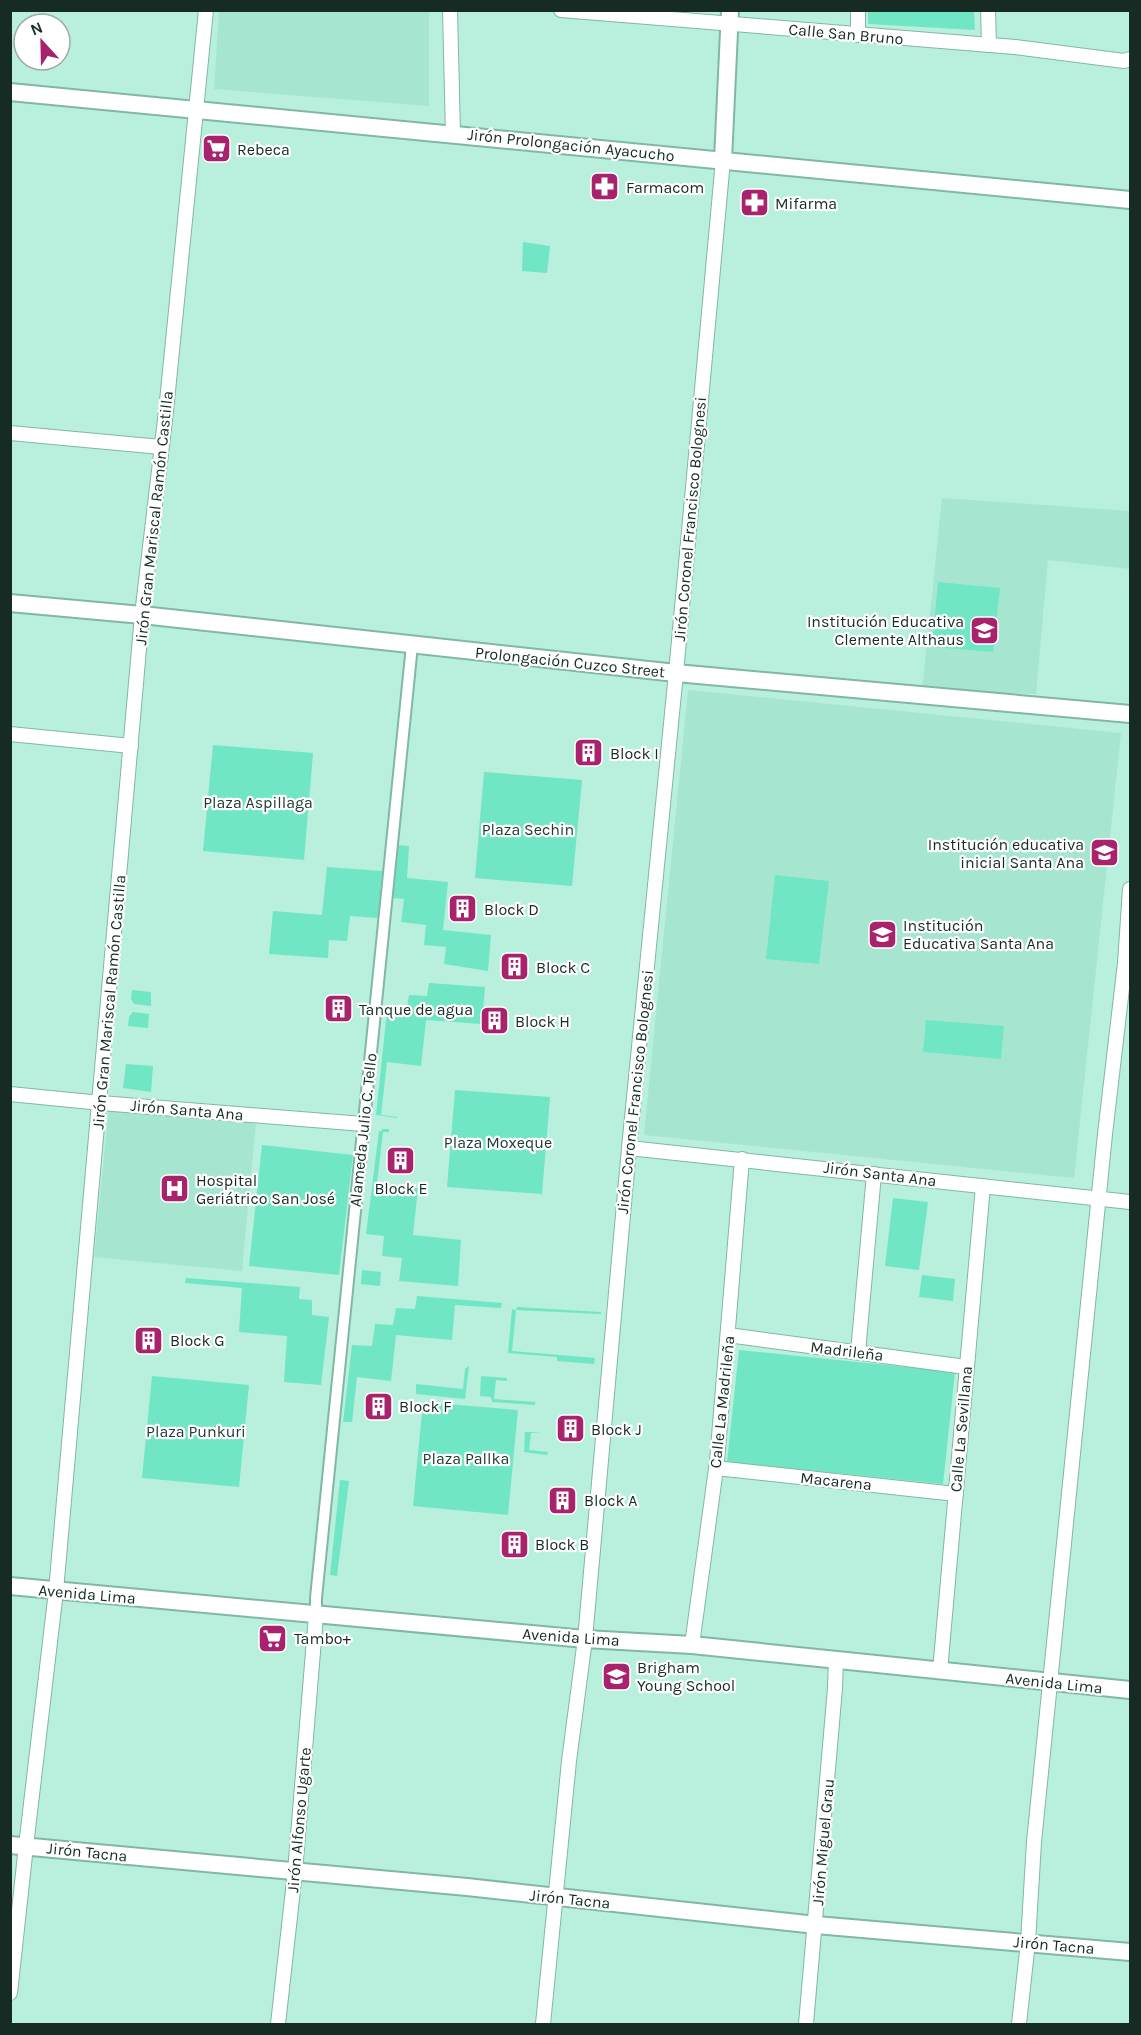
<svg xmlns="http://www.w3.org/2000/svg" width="1141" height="2035" font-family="Karla,sans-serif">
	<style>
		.built { fill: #a6e6d1 }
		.green { fill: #70e6c5 }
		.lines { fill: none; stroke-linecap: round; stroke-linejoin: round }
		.pedestrian-casing { stroke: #82b7a6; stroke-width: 14 }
		.minor-casing { stroke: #82b7a6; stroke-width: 16 }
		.tertiary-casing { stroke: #82b7a6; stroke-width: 20 }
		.pedestrian { stroke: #fff; stroke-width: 10 }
		.minor { stroke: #fff; stroke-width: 14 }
		.tertiary { stroke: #fff; stroke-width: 16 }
		.labels { text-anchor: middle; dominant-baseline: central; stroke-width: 4.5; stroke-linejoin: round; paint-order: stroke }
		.street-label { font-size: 16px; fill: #152b24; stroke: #fff }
		.poi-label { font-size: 16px; fill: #152b24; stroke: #fff; text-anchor: start }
		.park-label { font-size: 16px; fill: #223c34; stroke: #fff }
	</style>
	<rect width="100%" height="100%" fill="#b8efdd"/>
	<g class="built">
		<path d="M219,11H429V106L214,89Z"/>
		<path d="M942,498L1130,511V569L1048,560L1036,694L922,691Z"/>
		<path d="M688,690L1121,733L1074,1178L644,1135Z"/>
		<path d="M109,1107L256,1121L242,1271L94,1257Z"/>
	</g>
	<g class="green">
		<path d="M868,11H974L975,30L868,24Z"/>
		<path d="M523,242L550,246L547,273L522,271Z"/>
		<path d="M938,582L1000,588L993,652L932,647Z"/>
		<path d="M213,745L313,753L304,860L203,851Z"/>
		<path d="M484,772L582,780L572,886L475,878Z"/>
		<path d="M397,845L409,846L407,878L448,882L443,930L491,935L488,971L444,964L446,947L424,945L426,925L401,922L404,899L393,898Z"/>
		<path d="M327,867L382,871L378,918L350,916L347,941L329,940L328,958L269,954L273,911L322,915Z"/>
		<path d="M775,875L829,881L819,964L766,959Z"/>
		<path d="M429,983L485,987L482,1024L426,1020L421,1066L387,1062L381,1115L397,1117V1118L376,1115L387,1011L406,1012L409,995L427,996Z"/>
		<path d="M132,990L151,992V1006L134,1004L131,999Z"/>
		<path d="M133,1012L149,1014L148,1028L128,1026L129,1017Z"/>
		<path d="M926,1020L1004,1026L1001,1059L923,1052Z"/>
		<path d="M126,1064L153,1066L151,1092L123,1088Z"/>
		<path d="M455,1090L550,1097L542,1194L447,1187Z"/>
		<path d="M382,1129H389V1132H383L377,1183L418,1188L413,1235L461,1240L458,1286L399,1281L402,1258L382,1256L384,1236L366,1234L379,1131H382Z"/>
		<path d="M262,1145L353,1155L339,1275L249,1266Z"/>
		<path d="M893,1198L928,1202L919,1270L885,1266Z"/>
		<path d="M362,1270L381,1272L380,1286L361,1284Z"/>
		<path d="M922,1275L955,1279L953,1301L919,1297Z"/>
		<path d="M186,1278L300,1287L299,1299L312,1300V1315L329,1317L321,1385L284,1382L287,1336L239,1332L242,1288L185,1283Z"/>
		<path d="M417,1296L502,1303L501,1308L455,1305L452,1340L396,1335L391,1381L357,1377L352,1422H343L352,1345L372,1346L375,1324L393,1325L396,1308L415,1309Z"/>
		<path d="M517,1307L601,1312V1314L516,1310L512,1351L595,1358L594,1364L557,1361V1357L508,1353L512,1309L516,1310Z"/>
		<path d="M739,1350L955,1372L943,1484L727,1462Z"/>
		<path d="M469,1366L465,1399L416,1394V1384L463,1389L465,1369Z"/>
		<path d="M152,1376L249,1385L239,1487L142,1478Z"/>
		<path d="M481,1376L507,1378V1381L496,1380L494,1399L535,1402V1405L492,1402L491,1397L480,1396Z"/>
		<path d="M423,1402L518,1410L508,1515L413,1506Z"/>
		<path d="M525,1432H541L531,1433L529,1450L548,1452L547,1455L524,1452Z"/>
		<path d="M340,1480L349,1481L337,1576L330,1575Z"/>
	</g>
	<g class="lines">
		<defs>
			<path id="pedestrian" d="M316,1615V1598L412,645"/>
			<g id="minor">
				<path d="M450,10L453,134"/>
				<path d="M561,10L1015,47L1124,61L1130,59"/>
				<path d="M988,10L989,45"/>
				<path d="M858,35V10"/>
				<path d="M10,433L161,447"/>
				<path d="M10,734L131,746"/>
				<path d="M10,1094L101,1103L363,1124"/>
				<path d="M629,1148L1130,1202"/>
				<path d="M728,1335L966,1367"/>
				<path d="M858,1352L874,1174"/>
				<path d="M716,1468L956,1494"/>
				<path d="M692,1645L717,1461L742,1159"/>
				<path d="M940,1671L983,1186"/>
				<path d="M10,1993L26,1846L56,1591L142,615L166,411L206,10"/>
				<path d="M278,2024L295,1872L316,1615"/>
				<path d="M543,2024L569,1761L585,1639L629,1148L676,673L723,160"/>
				<path d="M806,2024L835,1688L836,1660"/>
				<path d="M1019,2024L1028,1942L1034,1842L1050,1683L1105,1134L1125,963L1130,889"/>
			</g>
			<g id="tertiary">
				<path d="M10,92L1130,200"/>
				<path d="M723,160L730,10"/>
				<path d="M10,603L142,615L676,673L1130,714"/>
				<path d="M10,1586L585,1639L692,1645L1130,1690"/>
				<path d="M10,1845L467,1887L816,1925L1130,1952"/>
			</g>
		</defs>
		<use href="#pedestrian" class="pedestrian-casing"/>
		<use href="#minor" class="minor-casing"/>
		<use href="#tertiary" class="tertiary-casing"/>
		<use href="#pedestrian" class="pedestrian"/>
		<use href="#minor" class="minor"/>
		<use href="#tertiary" class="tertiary"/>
	</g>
	<defs>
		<symbol id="supermarket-square" viewBox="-11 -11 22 22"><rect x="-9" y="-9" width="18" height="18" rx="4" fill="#a9236c" stroke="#fff"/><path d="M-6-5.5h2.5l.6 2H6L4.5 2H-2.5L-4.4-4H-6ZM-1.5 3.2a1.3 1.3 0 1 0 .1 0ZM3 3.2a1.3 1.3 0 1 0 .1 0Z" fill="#fff"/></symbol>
		<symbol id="pharmacy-square" viewBox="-11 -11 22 22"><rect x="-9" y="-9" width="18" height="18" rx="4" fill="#a9236c" stroke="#fff"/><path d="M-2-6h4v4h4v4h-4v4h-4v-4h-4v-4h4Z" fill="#fff"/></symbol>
		<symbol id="school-square" viewBox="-11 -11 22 22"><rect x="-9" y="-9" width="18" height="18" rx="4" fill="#a9236c" stroke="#fff"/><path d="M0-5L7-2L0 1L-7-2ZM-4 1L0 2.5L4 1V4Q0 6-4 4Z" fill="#fff"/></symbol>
		<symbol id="building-square" viewBox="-11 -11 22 22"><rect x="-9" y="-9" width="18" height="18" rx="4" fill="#a9236c" stroke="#fff"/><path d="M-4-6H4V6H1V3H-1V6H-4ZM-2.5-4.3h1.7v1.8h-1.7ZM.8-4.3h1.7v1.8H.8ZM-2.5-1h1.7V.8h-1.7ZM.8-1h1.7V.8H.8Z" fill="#fff"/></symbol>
		<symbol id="hospital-square" viewBox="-11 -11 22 22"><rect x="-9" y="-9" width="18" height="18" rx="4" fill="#a9236c" stroke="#fff"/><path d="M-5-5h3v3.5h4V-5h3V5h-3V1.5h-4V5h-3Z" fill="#fff"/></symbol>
	</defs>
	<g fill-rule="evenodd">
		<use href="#supermarket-square" x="200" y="132" width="33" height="33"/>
		<use href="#pharmacy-square" x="588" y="170" width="33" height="33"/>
		<use href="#pharmacy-square" x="738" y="186" width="33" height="33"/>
		<use href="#school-square" x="968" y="614" width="33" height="33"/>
		<use href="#building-square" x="572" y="736" width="33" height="33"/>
		<use href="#school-square" x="1088" y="836" width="33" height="33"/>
		<use href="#building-square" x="446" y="892" width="33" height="33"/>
		<use href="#school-square" x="866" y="918" width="33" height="33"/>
		<use href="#building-square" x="498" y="950" width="33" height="33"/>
		<use href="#building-square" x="322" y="992" width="33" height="33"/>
		<use href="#building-square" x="478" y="1004" width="33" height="33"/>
		<use href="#building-square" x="384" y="1144" width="33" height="33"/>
		<use href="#hospital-square" x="158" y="1172" width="33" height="33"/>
		<use href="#building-square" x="132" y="1324" width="33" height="33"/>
		<use href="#building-square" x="362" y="1390" width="33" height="33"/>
		<use href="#building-square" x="554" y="1412" width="33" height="33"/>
		<use href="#building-square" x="546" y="1484" width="33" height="33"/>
		<use href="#building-square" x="498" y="1528" width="33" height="33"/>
		<use href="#supermarket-square" x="256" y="1622" width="33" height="33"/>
		<use href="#school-square" x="600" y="1660" width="33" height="33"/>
	</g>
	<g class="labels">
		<g class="street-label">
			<text transform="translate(846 34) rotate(5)">Calle San Bruno</text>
			<text transform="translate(571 145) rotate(6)">Jirón Prolongación Ayacucho</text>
			<text transform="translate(154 518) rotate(-84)">Jirón Gran Mariscal Ramón Castilla</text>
			<text transform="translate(690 519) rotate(-85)">Jirón Coronel Francisco Bolognesi</text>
			<text transform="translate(570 662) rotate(6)">Prolongación Cuzco Street</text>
			<text transform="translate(109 1002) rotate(-85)">Jirón Gran Mariscal Ramón Castilla</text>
			<text transform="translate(635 1092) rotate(-84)">Jirón Coronel Francisco Bolognesi</text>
			<text transform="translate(187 1110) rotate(5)">Jirón Santa Ana</text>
			<text transform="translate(363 1130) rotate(-84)">Alameda Julio C. Tello</text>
			<text transform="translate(880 1174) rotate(7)">Jirón Santa Ana</text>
			<text transform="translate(847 1351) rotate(7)">Madrileña</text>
			<text transform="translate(722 1402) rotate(-84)">Calle La Madrileña</text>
			<text transform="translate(961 1429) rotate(-85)">Calle La Sevillana</text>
			<text transform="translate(836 1481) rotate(6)">Macarena</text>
			<text transform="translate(87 1594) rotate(5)">Avenida Lima</text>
			<text transform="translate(571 1637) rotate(4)">Avenida Lima</text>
			<text transform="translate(1054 1683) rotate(6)">Avenida Lima</text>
			<text transform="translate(299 1820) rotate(-85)">Jirón Alfonso Ugarte</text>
			<text transform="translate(823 1842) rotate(-85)">Jirón Miguel Grau</text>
			<text transform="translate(87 1852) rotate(6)">Jirón Tacna</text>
			<text transform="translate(570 1899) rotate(6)">Jirón Tacna</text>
			<text transform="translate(1054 1945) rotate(5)">Jirón Tacna</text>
		</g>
		<g class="poi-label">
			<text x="237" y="149">Rebeca</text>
			<text x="626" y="187">Farmacom</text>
			<text x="775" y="203">Mifarma</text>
			<text x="964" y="621" text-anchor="end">Institución Educativa<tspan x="964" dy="18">Clemente Althaus</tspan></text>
			<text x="610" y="753">Block I</text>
			<text x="1084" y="844" text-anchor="end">Institución educativa<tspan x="1084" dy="18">inicial Santa Ana</tspan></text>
			<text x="484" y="909">Block D</text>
			<text x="903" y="925">Institución<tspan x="903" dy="18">Educativa Santa Ana</tspan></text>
			<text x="536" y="967">Block C</text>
			<text x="359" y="1009">Tanque de agua</text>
			<text x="515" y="1021">Block H</text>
			<text x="196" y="1180">Hospital<tspan x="196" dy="18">Geriátrico San José</tspan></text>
			<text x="401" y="1188" text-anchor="middle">Block E</text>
			<text x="170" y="1340">Block G</text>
			<text x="399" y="1406">Block F</text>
			<text x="591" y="1429">Block J</text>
			<text x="584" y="1500">Block A</text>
			<text x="535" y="1544">Block B</text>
			<text x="294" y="1638">Tambo+</text>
			<text x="637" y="1667">Brigham<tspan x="637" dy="18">Young School</tspan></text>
		</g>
		<g class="park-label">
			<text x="258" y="802">Plaza Aspillaga</text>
			<text x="528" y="829">Plaza Sechin</text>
			<text x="498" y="1142">Plaza Moxeque</text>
			<text x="196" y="1431">Plaza Punkuri</text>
			<text x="466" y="1458">Plaza Pallka</text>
		</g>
	</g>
	<rect width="1141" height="2035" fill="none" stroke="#152b24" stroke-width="24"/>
	<g transform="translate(42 42) rotate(338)"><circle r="28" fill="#ffffff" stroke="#a1aaa7" stroke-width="1.5"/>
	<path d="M0-4.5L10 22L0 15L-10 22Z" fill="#a9236c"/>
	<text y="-9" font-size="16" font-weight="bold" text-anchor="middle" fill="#152b24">N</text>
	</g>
</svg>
